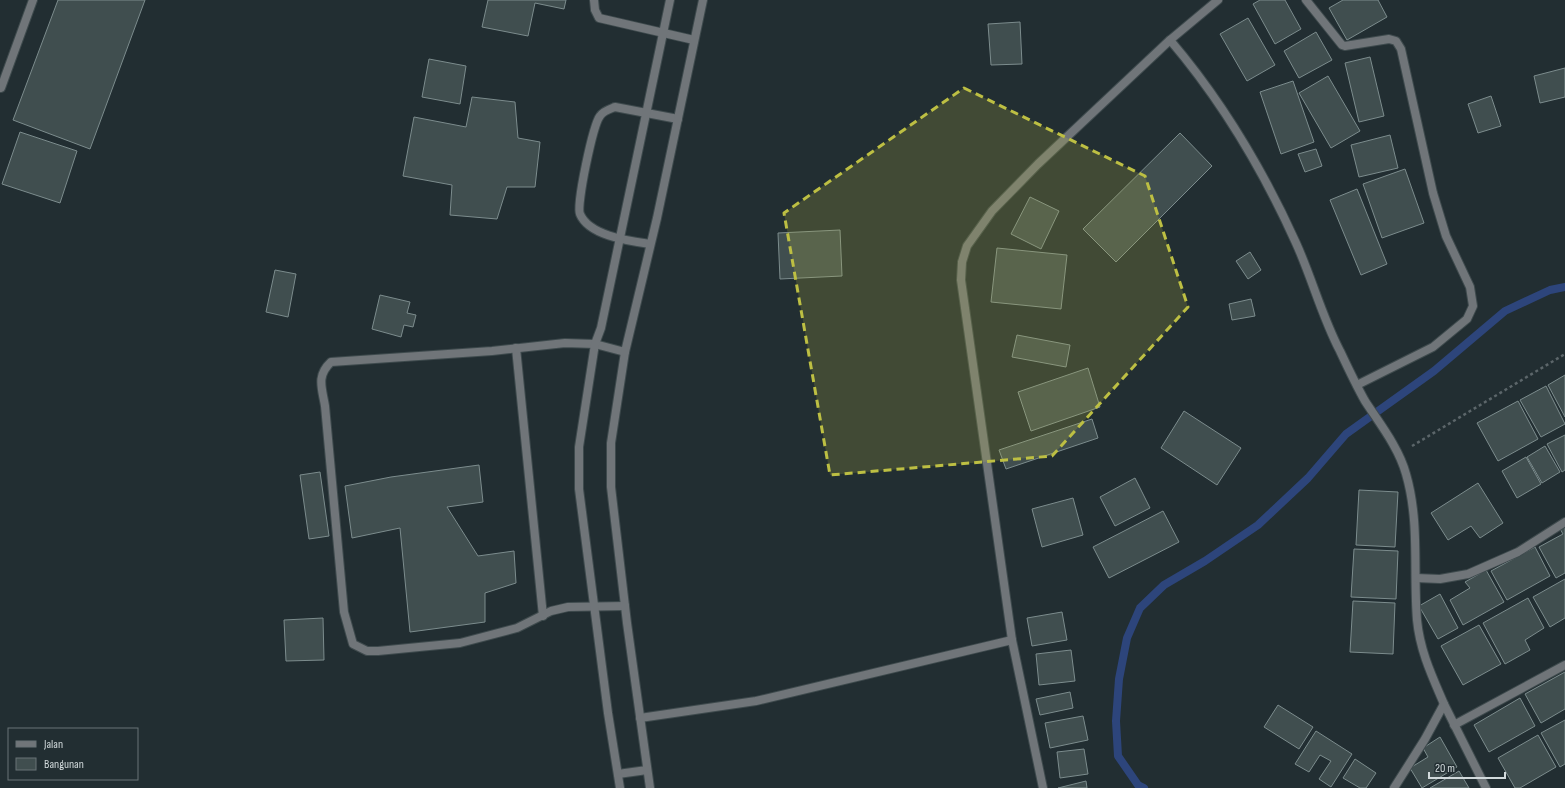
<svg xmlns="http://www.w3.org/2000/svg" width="1565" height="788" font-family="'Sofia Sans Condensed',sans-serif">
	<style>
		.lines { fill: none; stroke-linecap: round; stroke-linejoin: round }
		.stream { stroke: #2d457b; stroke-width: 8 }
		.building { fill: #404e4f; stroke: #7c8c8d }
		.service-casing { stroke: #3e4a4d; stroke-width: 10 }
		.minor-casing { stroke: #3e4a4d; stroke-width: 10 }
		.path { stroke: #5c666a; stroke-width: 2.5; stroke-dasharray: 3 3; stroke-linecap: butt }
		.service { stroke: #707579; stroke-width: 8 }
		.minor { stroke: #707579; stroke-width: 8 }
		.marked { fill: #bdbf43; fill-opacity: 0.2; stroke: #bdbf43; stroke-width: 3; stroke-dasharray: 8 5; stroke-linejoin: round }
	</style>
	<rect width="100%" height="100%" fill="#222e32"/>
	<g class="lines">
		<path class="stream" d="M1144,788L1138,785L1118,756L1116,721L1119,679L1127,638L1140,608L1164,585L1205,561L1258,525L1308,478L1346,434L1434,371L1505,311L1550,290L1565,287"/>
	</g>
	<g class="building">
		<path d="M58,0H145L90,149L13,120Z"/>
		<path d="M488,0H566L564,9L535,3L528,36L482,27Z"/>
		<path d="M1260,0H1285L1301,29L1275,44L1253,4Z"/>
		<path d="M1343,0H1378L1387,17L1347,40L1329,8Z"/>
		<path d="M1248,18L1275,65L1247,81L1220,34Z"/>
		<path d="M1020,22L1022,64L991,65L988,24Z"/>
		<path d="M1316,32L1332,60L1299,78L1284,51Z"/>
		<path d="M1370,57L1384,116L1359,122L1345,63Z"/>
		<path d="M429,59L466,66L460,104L422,97Z"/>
		<path d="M1565,68V97L1540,103L1534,76Z"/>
		<path d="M1328,76L1360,131L1331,148L1299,93Z"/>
		<path d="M1293,81L1314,142L1281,154L1260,92Z"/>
		<path d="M1491,96L1501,126L1478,133L1468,104Z"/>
		<path d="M472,97L515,102L518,138L540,142L535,187H507L497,219L450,215L452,185L403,176L414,117L466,127Z"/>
		<path d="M20,132L77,151L60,203L2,184Z"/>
		<path d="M1180,133L1212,166L1116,262L1083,229Z"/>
		<path d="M1390,135L1398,168L1359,177L1351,145Z"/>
		<path d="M1316,149L1322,166L1305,172L1298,154Z"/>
		<path d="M1405,169L1424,223L1382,238L1363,184Z"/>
		<path d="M1357,189L1387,264L1361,275L1330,200Z"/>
		<path d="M1030,197L1059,211L1041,249L1011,234Z"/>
		<path d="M840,230L842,276L780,279L778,233Z"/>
		<path d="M997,248L1067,255L1061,309L991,302Z"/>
		<path d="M1250,252L1261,270L1248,279L1236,261Z"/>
		<path d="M275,270L296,274L288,317L266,312Z"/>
		<path d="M380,295L410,302L407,313L416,315L413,327L404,325L401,337L372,329Z"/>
		<path d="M1251,299L1255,316L1232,320L1229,304Z"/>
		<path d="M1017,335L1070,345L1066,367L1012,357Z"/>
		<path d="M1088,368L1100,407L1031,431L1018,392Z"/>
		<path d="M1565,375V417L1548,385Z"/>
		<path d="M1546,386L1565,424L1541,437L1520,400Z"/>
		<path d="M1518,401L1538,439L1498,461L1477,423Z"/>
		<path d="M1184,411L1241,448L1217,485L1161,448Z"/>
		<path d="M1092,419L1098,438L1006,469L999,450Z"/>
		<path d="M1565,435V470L1562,472L1547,444Z"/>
		<path d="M1545,446L1560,472L1542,483L1527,457Z"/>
		<path d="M1526,457L1541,484L1517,498L1502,471Z"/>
		<path d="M479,465L483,502L447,507L478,556L514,551L516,583L485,593V622L410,632L400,528L352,538L345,486L391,477Z"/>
		<path d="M320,472L329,536L309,539L300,475Z"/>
		<path d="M1135,478L1150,508L1115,526L1100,497Z"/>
		<path d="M1478,483L1503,523L1480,538L1471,526L1448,540L1431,513Z"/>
		<path d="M1359,490L1398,492L1395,547L1356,545Z"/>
		<path d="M1073,498L1083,535L1042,547L1032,509Z"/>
		<path d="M1163,511L1179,542L1109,578L1093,547Z"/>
		<path d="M1565,524V573L1556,578L1539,547L1563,534L1559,527Z"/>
		<path d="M1535,547L1550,576L1507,600L1491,571Z"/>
		<path d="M1354,549L1398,551L1396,599L1351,597Z"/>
		<path d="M1486,570L1504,602L1463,625L1450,600L1470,588L1465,582Z"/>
		<path d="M1565,579V618L1550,627L1533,597Z"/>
		<path d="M1440,594L1458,628L1438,639L1419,606Z"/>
		<path d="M1528,598L1544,628L1525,640L1530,650L1505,664L1483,623Z"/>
		<path d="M1353,601L1395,603L1393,654L1350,652Z"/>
		<path d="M1062,612L1067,640L1032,646L1027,618Z"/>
		<path d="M323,618L324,660L286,661L284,620Z"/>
		<path d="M1479,625L1501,664L1463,685L1441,646Z"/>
		<path d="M1071,650L1075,681L1039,685L1036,654Z"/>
		<path d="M1565,672V709L1541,723L1525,694Z"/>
		<path d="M1070,692L1073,708L1040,715L1036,699Z"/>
		<path d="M1520,698L1535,726L1489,752L1474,725Z"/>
		<path d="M1278,705L1313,727L1299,749L1264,727Z"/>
		<path d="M1083,716L1088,740L1050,748L1045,723Z"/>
		<path d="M1565,720V764L1560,767L1541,733Z"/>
		<path d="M1316,731L1352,754L1331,787L1319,779L1331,761L1320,755L1309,772L1295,764Z"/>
		<path d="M1538,735L1556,767L1520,788H1515L1498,758Z"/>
		<path d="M1440,737L1457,767L1422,788L1410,768L1428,757L1423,748Z"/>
		<path d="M1084,749L1088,774L1060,778L1057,752Z"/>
		<path d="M1355,759L1376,773L1366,788H1360L1343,778Z"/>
		<path d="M1459,771L1469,788H1430Z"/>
		<path d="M1086,781L1087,788H1058Z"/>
	</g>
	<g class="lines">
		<defs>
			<g id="service">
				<path d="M594,0L595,10L599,18L694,40"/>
				<path d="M1,88L33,0"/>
				<path d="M650,244C630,241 589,236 580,214C576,205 593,125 600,116C603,111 610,109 615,107L678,119"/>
				<path d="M516,348L543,616"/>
				<path d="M625,606L568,607L551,611L517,628L460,643L378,651H367L353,644L344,612L325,406C322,388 316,376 331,362L492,351L565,343L595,344L625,352"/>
			</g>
			<g id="minor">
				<path d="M1306,0L1342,45L1345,46L1389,39L1396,41L1401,49L1433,193L1446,236L1470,287L1473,306L1467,319L1433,347L1357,385"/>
				<path d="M1170,40C1222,101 1263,170 1296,243C1312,278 1322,317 1340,351C1348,368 1356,385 1365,401C1380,424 1399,448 1406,474C1420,522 1413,571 1417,620C1420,651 1432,676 1444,704"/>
				<path d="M1416,578L1440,579L1468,574L1518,552L1565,522"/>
				<path d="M640,718L756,701L1012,640"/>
				<path d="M1454,725L1565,665"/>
				<path d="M618,774L647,770"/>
				<path d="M620,788L608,713L579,489V447L595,344L601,328L670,0"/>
				<path d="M650,788L627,623L611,487V443L625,352L657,218L703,0"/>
				<path d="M1043,788L1012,640L965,308L961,280L962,262L967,246L992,211L1038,164L1170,40L1218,0"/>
				<path d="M1394,788L1425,739L1444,704L1486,788"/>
			</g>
		</defs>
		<use href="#service" class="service-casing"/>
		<use href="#minor" class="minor-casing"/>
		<path class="path" d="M1412,446L1565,354"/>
		<use href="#service" class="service"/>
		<use href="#minor" class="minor"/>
	</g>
	<path class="marked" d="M964,88L1145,176L1188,307L1052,456L830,475L784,213Z"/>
	<rect x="8" y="728" width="130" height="52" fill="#222e32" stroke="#687376"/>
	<rect x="16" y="741" width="20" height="6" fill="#707579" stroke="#687376"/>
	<text x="44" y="748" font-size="12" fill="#d2dadc">Jalan</text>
	<rect x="16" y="758" width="20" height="12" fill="#404e4f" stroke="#687376"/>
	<text x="44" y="768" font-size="12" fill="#d2dadc">Bangunan</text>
	<path d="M1429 772v6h76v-6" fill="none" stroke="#d2dadc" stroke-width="2"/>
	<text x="1435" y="772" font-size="12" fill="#d2dadc" stroke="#222e32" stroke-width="3" paint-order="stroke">20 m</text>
</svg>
